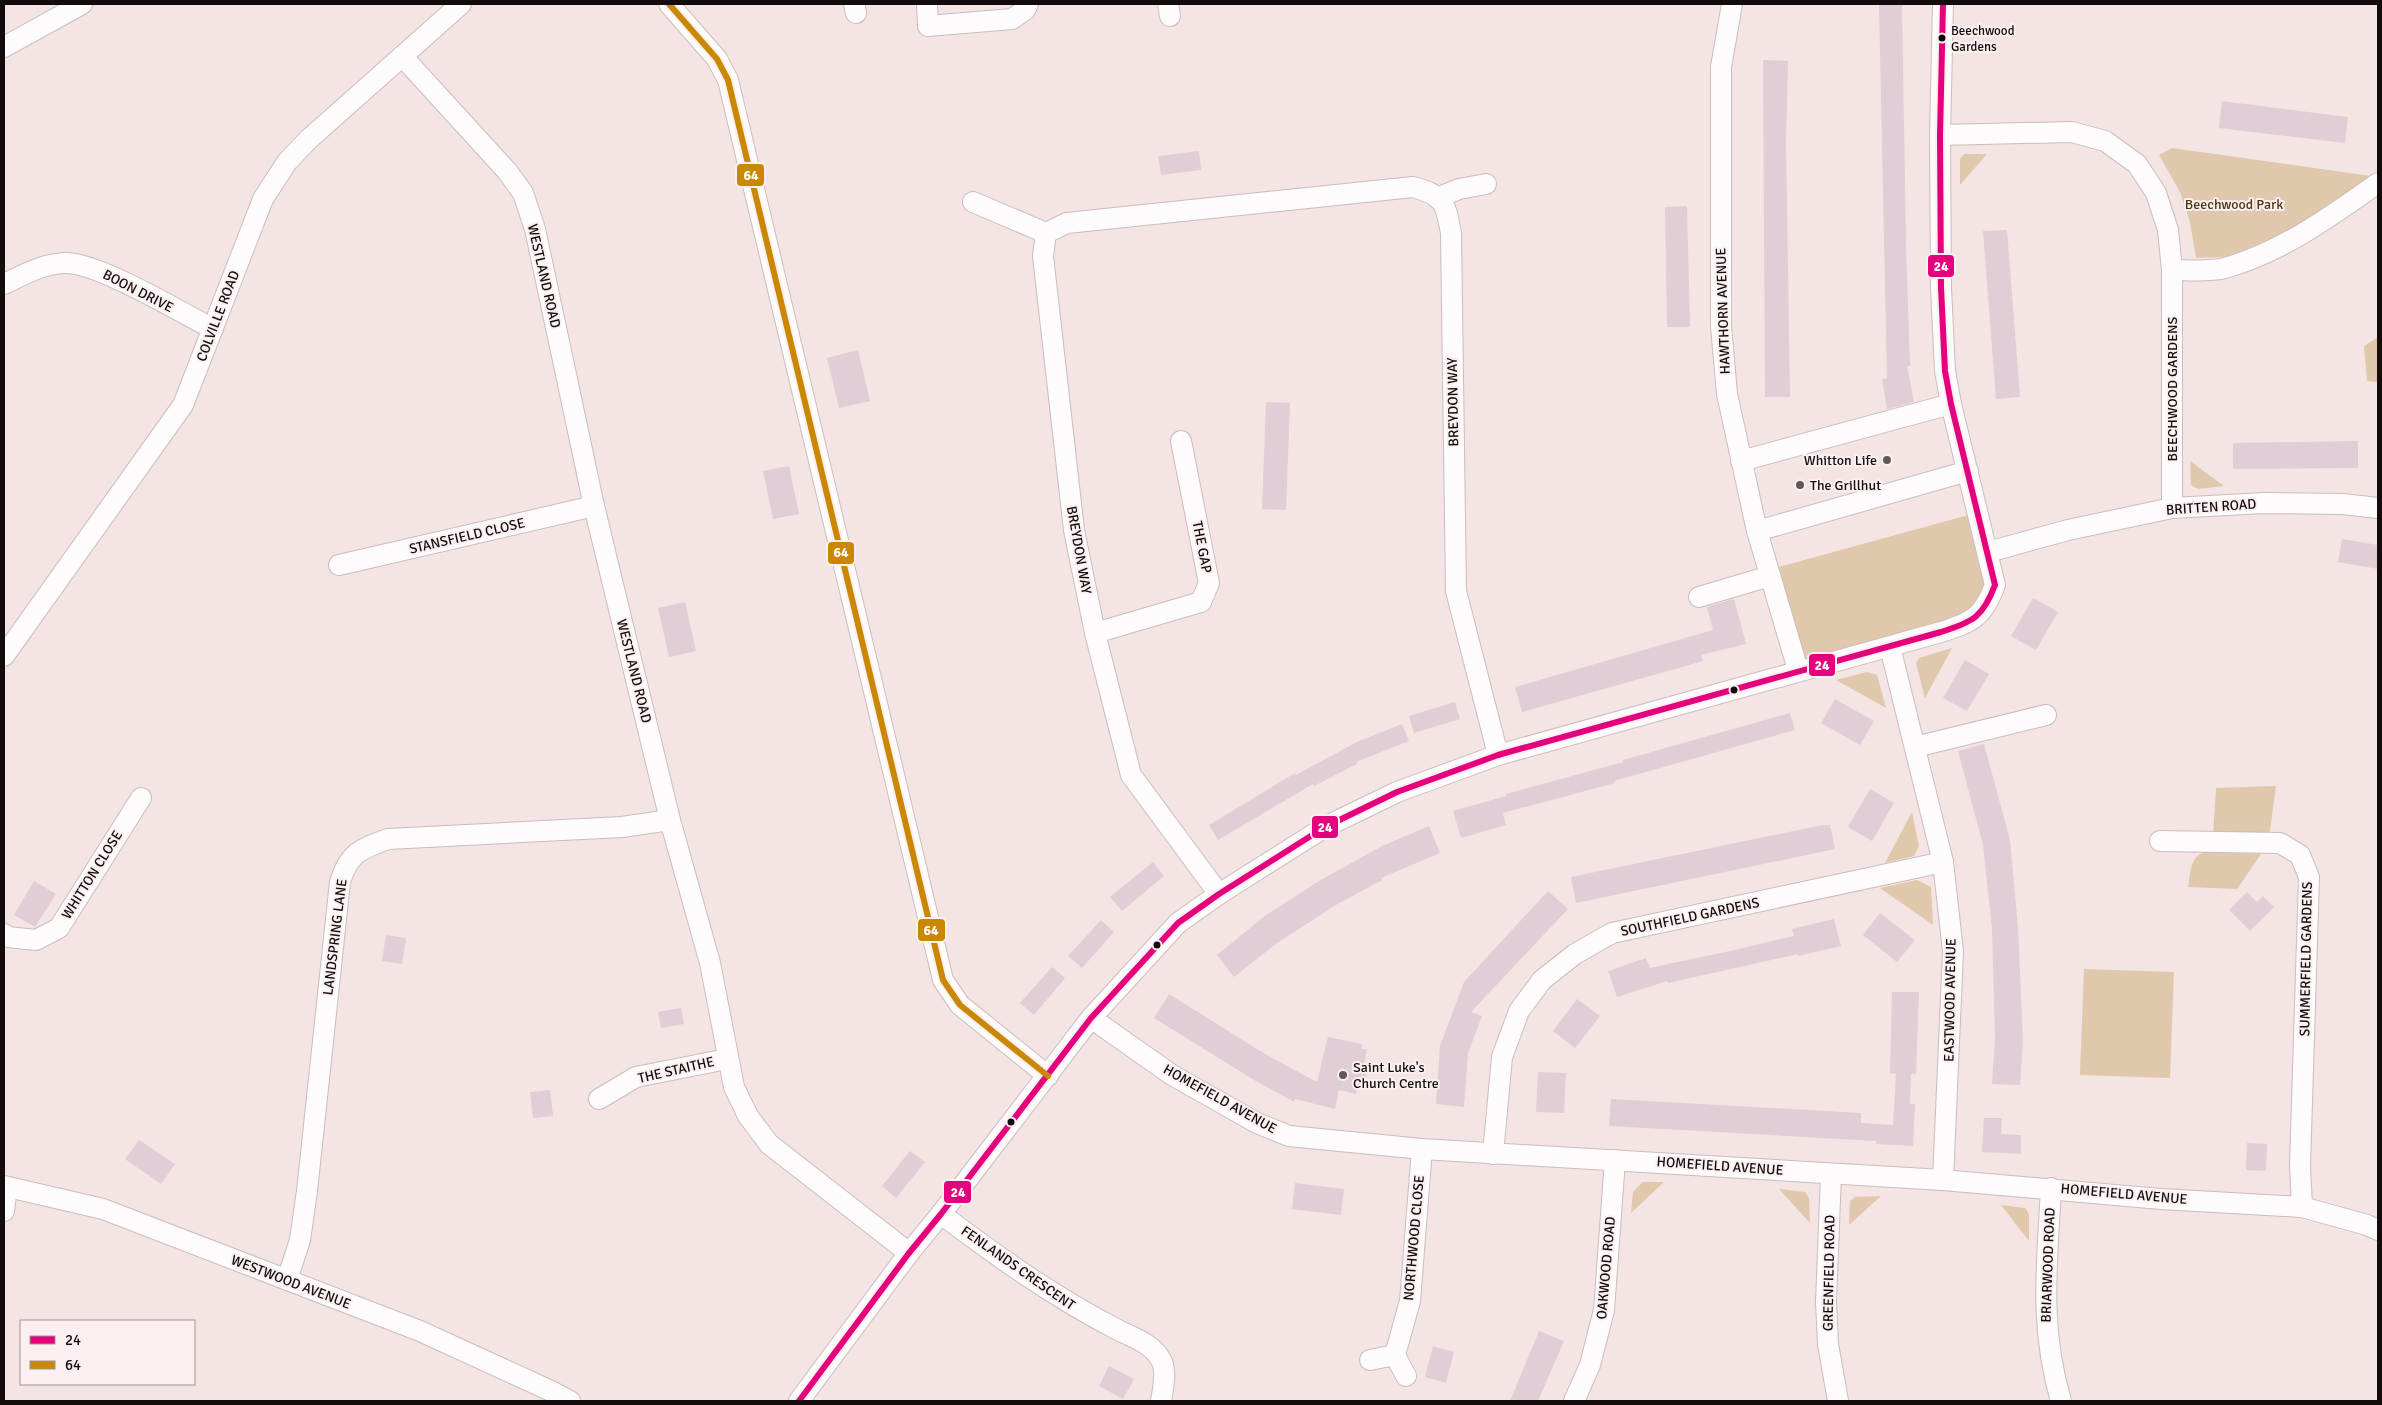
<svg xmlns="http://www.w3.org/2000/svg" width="2382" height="1405" font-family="Signika,sans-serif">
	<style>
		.green { fill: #e0c8ac }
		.building { fill: #e1cdd5 }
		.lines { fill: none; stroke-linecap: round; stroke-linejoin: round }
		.minor-casing { stroke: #cabdbe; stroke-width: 22 }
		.minor { stroke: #fdfbfb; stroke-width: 20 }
		.bus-1-casing { stroke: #fbf0f0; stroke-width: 10 }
		.bus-2-casing { stroke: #fbf0f0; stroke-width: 10 }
		.bus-1 { stroke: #e5007d; stroke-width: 6 }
		.bus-2 { stroke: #ca8702; stroke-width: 6 }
		.bus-dot { fill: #140b0c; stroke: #fbf0f0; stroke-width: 2 }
		.poi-dot { fill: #625758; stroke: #fbf0f0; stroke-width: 2 }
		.labels { text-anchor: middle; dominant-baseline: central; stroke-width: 4; stroke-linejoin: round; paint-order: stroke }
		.bus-label { font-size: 13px; fill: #140b0c; stroke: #fbf0f0; text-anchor: start }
		.park-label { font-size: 14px; fill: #4b3610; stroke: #fbf0f0 }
		.street-label { font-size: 14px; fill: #140b0c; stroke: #fbf0f0 }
		.poi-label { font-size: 14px; fill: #140b0c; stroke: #fbf0f0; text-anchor: start }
		.line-badge { stroke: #fbf0f0; stroke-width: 2 }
		.badge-label { font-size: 14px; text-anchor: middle; font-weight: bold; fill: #fff }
	</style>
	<rect width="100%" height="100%" fill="#f4e4e4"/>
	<g class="green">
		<path d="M2172,148L2371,176C2330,205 2280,245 2231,256C2220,258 2207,257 2196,258L2190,222L2180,192L2159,155Z"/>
		<path d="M1964,154H1987L1960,185V159Z"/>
		<path d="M2378,337V382L2367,381L2364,346Z"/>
		<path d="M2190,461L2224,486L2198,489L2191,485Z"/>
		<path d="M1972,514L1988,582L1981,601L1964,618L1799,664L1772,569Z"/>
		<path d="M1952,648L1925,698L1916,663L1919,658Z"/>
		<path d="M1867,672L1877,675L1886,708L1836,680Z"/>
		<path d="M2276,786L2269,838L2213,836L2216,788Z"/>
		<path d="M1912,812L1919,846L1914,856L1885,863Z"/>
		<path d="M2205,852L2261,854L2237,889L2188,887C2191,873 2189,857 2205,852Z"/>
		<path d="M1917,880L1931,887L1933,925L1880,888Z"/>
		<path d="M2084,969L2174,972L2170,1078L2080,1075Z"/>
		<path d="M1643,1182H1664L1631,1213L1633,1192Z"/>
		<path d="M1779,1189L1805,1192L1809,1198L1810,1223Z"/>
		<path d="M1881,1196L1849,1225L1850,1201L1855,1197Z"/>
		<path d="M2001,1205L2025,1208L2029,1214V1241Z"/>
	</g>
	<g class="building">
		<path d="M1879,4H1902L1906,246L1910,366H1907L1914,402L1887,409L1882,379L1887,378Z"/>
		<path d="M1763,60L1788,61L1786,142L1790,397H1765Z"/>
		<path d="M2222,101L2348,117L2345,143L2219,128Z"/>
		<path d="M1199,151L1201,170L1161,175L1158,156Z"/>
		<path d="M1687,206L1690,327H1667L1665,207Z"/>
		<path d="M2007,230L2020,397L1996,399L1983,231Z"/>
		<path d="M858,350L870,401L839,408L827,358Z"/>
		<path d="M1266,402L1290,403L1286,510L1262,509Z"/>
		<path d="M2358,441V468L2233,469V443Z"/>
		<path d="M789,466L799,514L773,519L763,471Z"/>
		<path d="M2342,539L2378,545V569L2338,562Z"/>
		<path d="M2033,598L2058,612L2036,650L2011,636Z"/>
		<path d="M1734,599L1746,644L1701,655L1703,661L1522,712L1515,687L1713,630L1707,607Z"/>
		<path d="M685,602L696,651L669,657L658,608Z"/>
		<path d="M1965,660L1989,674L1967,711L1943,698Z"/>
		<path d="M1835,699L1874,721L1860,745L1821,723Z"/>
		<path d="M1455,702L1460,719L1414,733L1409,716Z"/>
		<path d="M1790,713L1795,730L1614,781L1615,783L1503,813L1506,825L1461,838L1453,811L1506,796V794L1623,762V760Z"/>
		<path d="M1402,724L1409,741L1356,762L1357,764L1314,786L1313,784L1218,840L1209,825L1295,773L1296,775L1357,742Z"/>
		<path d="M1984,744L2010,840L2018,928L2023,1041L2020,1085L1992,1084L1995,1039L1992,928L1983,845L1958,751Z"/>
		<path d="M1870,789L1894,803L1872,841L1848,827Z"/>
		<path d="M1823,825H1830L1835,849L1576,903L1571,877Z"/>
		<path d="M1429,826L1440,853L1381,878L1382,880L1336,905L1277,943L1234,977L1217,955L1266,915L1319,881L1382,846Z"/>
		<path d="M1153,862L1164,876L1122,911L1110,897Z"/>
		<path d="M34,881L56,894L35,927L14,915Z"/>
		<path d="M1548,891L1568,909L1471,1012L1482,1016L1468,1053L1464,1107L1436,1104L1440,1046L1464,982Z"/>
		<path d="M2247,892L2257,902L2263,896L2274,907L2250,931L2229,910Z"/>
		<path d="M1880,913L1915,940L1897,962L1863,935Z"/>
		<path d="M1834,919L1841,946L1798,956V954L1668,983L1667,981L1617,997L1608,971L1646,958L1650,968L1730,951L1794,936L1792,929Z"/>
		<path d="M1101,920L1114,932L1082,968L1068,956Z"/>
		<path d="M386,935L406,938L402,964L382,961Z"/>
		<path d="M1052,967L1065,978L1034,1015L1020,1003Z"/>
		<path d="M1892,992H1919L1916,1074H1911L1910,1104H1915L1913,1146L1876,1144V1141L1609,1126L1611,1099L1861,1113V1123L1893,1125L1896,1074L1890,1073Z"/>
		<path d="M1169,994L1265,1054L1317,1082L1328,1037L1362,1044V1049H1367L1364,1064L1368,1065L1365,1086L1358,1085L1356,1094L1339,1090L1335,1109L1295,1099L1294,1102L1254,1080L1154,1018Z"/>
		<path d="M1577,999L1600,1016L1575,1048L1553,1031Z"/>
		<path d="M681,1008L684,1024L661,1028L658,1012Z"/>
		<path d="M1538,1072L1566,1073L1564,1113L1536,1112Z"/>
		<path d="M550,1090L553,1116L533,1118L530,1092Z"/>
		<path d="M1984,1118H2002L2001,1134L2021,1135V1154L1982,1152Z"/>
		<path d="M139,1140L175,1164L161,1184L125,1159Z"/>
		<path d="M2247,1143L2267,1144L2266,1171L2246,1170Z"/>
		<path d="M910,1151L925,1162L896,1198L882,1186Z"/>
		<path d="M1295,1183L1344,1189L1341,1215L1292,1209Z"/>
		<path d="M1539,1331L1564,1341L1538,1401H1510Z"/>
		<path d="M1433,1346L1454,1352L1446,1383L1425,1377Z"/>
		<path d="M1109,1366L1134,1379L1123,1399L1099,1386Z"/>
	</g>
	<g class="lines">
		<defs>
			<g id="minor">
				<path d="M669,4L717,59L728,80L943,980L960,1005L1048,1076"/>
				<path d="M854,4L856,13"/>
				<path d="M927,4L928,26L1012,19L1025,10L1028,4"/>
				<path d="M1168,4L1170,16"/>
				<path d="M1732,4L1721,67V326L1727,394L1757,531L1798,670"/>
				<path d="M4,47L82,4"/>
				<path d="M402,56L507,171L523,193L535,229L594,506L670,820L710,963L734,1087L748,1116L769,1144L909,1253"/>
				<path d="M1940,135L2072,132L2105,141L2137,164L2156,193L2168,230L2172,270V508"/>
				<path d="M1437,198L1459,189L1486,184"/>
				<path d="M973,202L1046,233"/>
				<path d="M2172,270C2188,270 2209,272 2225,268C2282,252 2331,216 2378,183"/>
				<path d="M4,284C23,275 42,264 64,263C96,261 182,313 213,329"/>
				<path d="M1741,461L1951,404"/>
				<path d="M1757,531L1968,471"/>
				<path d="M1988,552L2068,530L2172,508L2264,503L2343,504L2378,508"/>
				<path d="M339,565L594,506"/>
				<path d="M1699,597L1770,576"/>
				<path d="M1095,633L1201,602L1209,583L1181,441"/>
				<path d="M1890,647L1943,862L1953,951L1943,1180"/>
				<path d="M4,656L183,405L263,199L287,162L309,139L461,4"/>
				<path d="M1915,747L2046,715"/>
				<path d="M2160,841L2280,843L2300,855L2309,877L2300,1166L2302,1207"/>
				<path d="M1219,894L1131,775L1095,633L1074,530L1043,256L1046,233L1067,223L1413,187C1445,196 1445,202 1451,233L1456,591L1498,755"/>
				<path d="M4,934L8,937L36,940L59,928L141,798"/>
				<path d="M1091,1018L1172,1075L1257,1123L1289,1136L1422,1149L1943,1180L2161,1199L2302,1207L2367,1225L2378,1230"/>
				<path d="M599,1099L636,1077L727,1059"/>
				<path d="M1493,1154L1502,1057L1519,1011L1542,980L1575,954L1612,933L1943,862"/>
				<path d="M1831,1174L1826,1302L1828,1344L1838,1401"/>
				<path d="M4,1186L103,1209L420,1331L551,1391L570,1401"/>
				<path d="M2051,1188C2047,1265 2039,1326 2061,1401"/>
				<path d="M4,1211L7,1187"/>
				<path d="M941,1214C998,1257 1054,1297 1118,1330C1132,1337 1153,1344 1161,1360C1167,1370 1163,1390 1161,1401"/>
				<path d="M287,1280L300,1240L307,1191L340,882C349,853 360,849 388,839L622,827L670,820"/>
				<path d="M1370,1360L1395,1355"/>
				<path d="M1406,1376L1395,1355L1410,1301L1422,1149"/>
				<path d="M799,1401L909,1253L941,1214L1091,1018L1178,923L1219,894L1325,827L1397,792L1498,755L1941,632C1973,622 1983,617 1995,585L1951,404L1945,371L1941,288L1940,135L1943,4"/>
				<path d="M1574,1401L1590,1365L1604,1310L1615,1160"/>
			</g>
		</defs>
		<use href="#minor" class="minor-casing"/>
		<use href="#minor" class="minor"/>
		<defs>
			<path id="bus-1" d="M799,1401L909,1253L941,1214L1091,1018L1178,923L1219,894L1325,827L1397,792L1498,755L1941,632C1973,622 1983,617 1995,585L1951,404L1945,371L1941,288L1940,135L1943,4"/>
			<path id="bus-2" d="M669,4L717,59L728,80L943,980L960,1005L1048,1076"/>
		</defs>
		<use href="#bus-1" class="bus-1-casing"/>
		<use href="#bus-2" class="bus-2-casing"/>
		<use href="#bus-1" class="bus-1"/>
		<use href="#bus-2" class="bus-2"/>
	</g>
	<g class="bus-dot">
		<circle cx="1942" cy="38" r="4.5"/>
		<circle cx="1734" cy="690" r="4.5"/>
		<circle cx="1157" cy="945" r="4.5"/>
		<circle cx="1011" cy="1122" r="4.5"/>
	</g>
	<g class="poi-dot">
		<circle cx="1887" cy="460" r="5"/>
		<circle cx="1800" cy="485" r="5"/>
		<circle cx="1343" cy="1075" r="5"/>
	</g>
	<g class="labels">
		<g class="bus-label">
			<text x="1951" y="31">Beechwood<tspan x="1951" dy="16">Gardens</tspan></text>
		</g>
		<g class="park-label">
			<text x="2234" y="204">Beechwood Park</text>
		</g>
		<g class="street-label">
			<text transform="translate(544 276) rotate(77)">WESTLAND ROAD</text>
			<text transform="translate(138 291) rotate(27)">BOON DRIVE</text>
			<text transform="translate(1723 311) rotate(-92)">HAWTHORN AVENUE</text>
			<text transform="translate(218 316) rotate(-69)">COLVILLE ROAD</text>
			<text transform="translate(2172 389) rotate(-90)">BEECHWOOD GARDENS</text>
			<text transform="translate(1453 402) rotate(-91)">BREYDON WAY</text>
			<text transform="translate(2211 507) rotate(-4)">BRITTEN ROAD</text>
			<text transform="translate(467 536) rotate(-13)">STANSFIELD CLOSE</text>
			<text transform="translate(1202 547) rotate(79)">THE GAP</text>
			<text transform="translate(1079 550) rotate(80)">BREYDON WAY</text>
			<text transform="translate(634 671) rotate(76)">WESTLAND ROAD</text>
			<text transform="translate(92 875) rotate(-58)">WHITTON CLOSE</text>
			<text transform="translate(1690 917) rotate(-12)">SOUTHFIELD GARDENS</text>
			<text transform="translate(335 937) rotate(-83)">LANDSPRING LANE</text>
			<text transform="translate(2306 959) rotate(-89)">SUMMERFIELD GARDENS</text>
			<text transform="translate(1950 1000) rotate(-89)">EASTWOOD AVENUE</text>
			<text transform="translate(676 1070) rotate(-13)">THE STAITHE</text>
			<text transform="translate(1220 1099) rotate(29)">HOMEFIELD AVENUE</text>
			<text transform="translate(1720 1166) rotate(4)">HOMEFIELD AVENUE</text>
			<text transform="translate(2124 1194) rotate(5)">HOMEFIELD AVENUE</text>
			<text transform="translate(1414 1238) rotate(-85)">NORTHWOOD CLOSE</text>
			<text transform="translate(2048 1265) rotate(-88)">BRIARWOOD ROAD</text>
			<text transform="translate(1018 1268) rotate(35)">FENLANDS CRESCENT</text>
			<text transform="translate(1606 1268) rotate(-85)">OAKWOOD ROAD</text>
			<text transform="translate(1829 1273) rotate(-89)">GREENFIELD ROAD</text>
			<text transform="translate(291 1282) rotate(21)">WESTWOOD AVENUE</text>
		</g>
		<g class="poi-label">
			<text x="1877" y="460" text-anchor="end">Whitton Life</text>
			<text x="1810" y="485">The Grillhut</text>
			<text x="1353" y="1067">Saint Luke's<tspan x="1353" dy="16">Church Centre</tspan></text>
		</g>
	</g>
	<g class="line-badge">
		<rect x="736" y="163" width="29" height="24" rx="5" fill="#ca8702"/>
		<rect x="1927" y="254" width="28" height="24" rx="5" fill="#e5007d"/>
		<rect x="827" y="541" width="28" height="24" rx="5" fill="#ca8702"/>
		<rect x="1808" y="653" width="28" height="24" rx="5" fill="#e5007d"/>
		<rect x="1311" y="815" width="28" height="24" rx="5" fill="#e5007d"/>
		<rect x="917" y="918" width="29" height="24" rx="5" fill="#ca8702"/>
		<rect x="943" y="1180" width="29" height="24" rx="5" fill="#e5007d"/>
	</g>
	<g class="badge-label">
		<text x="751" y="180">64</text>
		<text x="1941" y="271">24</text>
		<text x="841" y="557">64</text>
		<text x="1822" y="670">24</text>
		<text x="1325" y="832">24</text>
		<text x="931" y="935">64</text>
		<text x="958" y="1197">24</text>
	</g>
	<rect width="2382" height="1405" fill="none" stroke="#140b0c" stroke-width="10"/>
	<rect x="20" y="1320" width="175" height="65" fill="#fbf0f0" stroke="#9f9495"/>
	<rect x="30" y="1336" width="25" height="8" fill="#e5007d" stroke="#9f9495"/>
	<text x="65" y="1345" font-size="15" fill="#140b0c">24</text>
	<rect x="30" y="1361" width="25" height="8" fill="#ca8702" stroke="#9f9495"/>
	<text x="65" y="1370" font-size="15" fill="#140b0c">64</text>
</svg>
